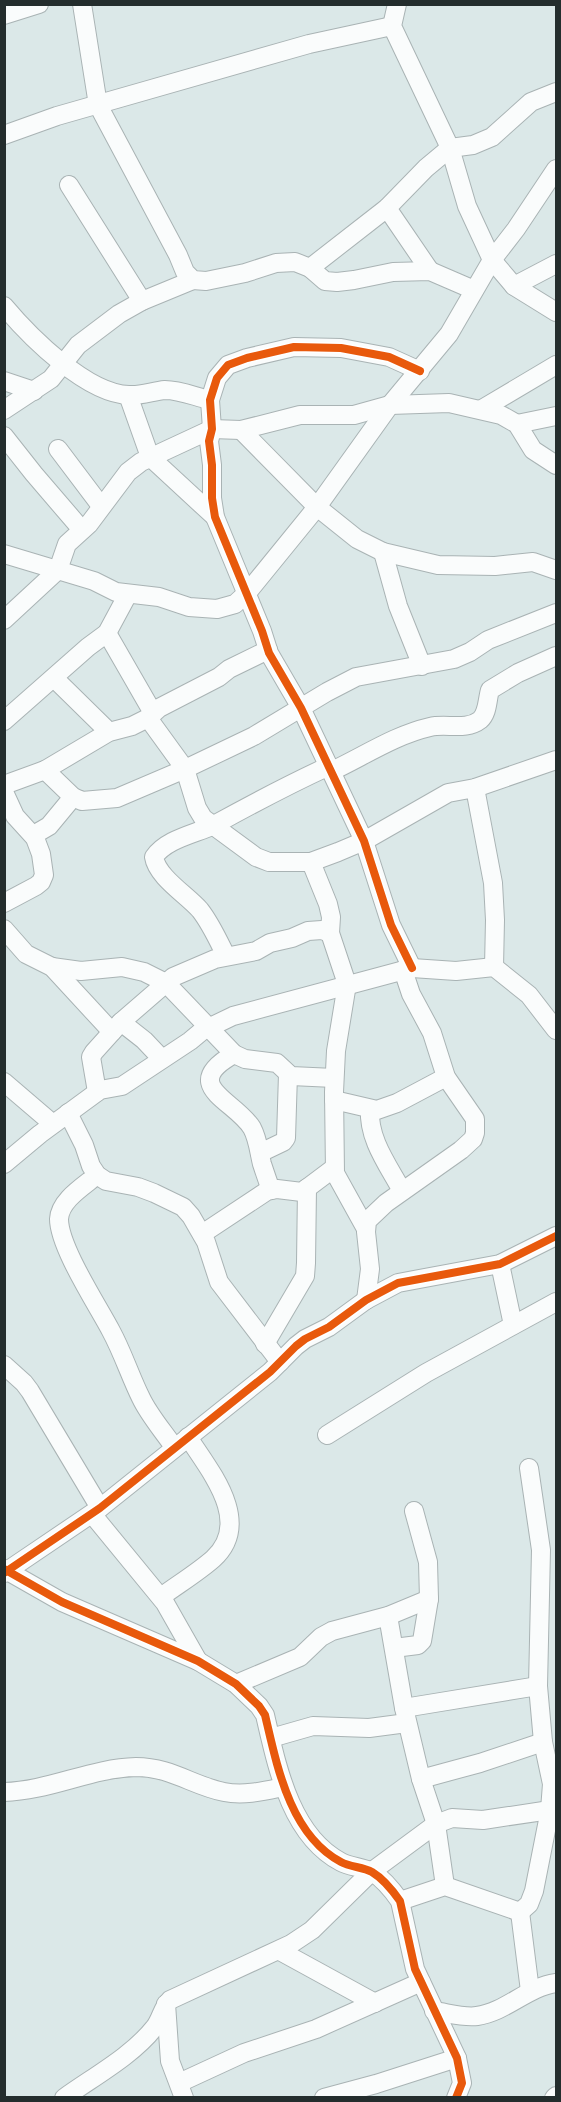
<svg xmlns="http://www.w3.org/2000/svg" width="561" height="2102" font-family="'Work Sans',sans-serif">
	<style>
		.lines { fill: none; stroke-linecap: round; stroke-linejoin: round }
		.minor-casing { stroke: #a9b3b4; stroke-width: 20 }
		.minor { stroke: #fafcfc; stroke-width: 18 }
		.cycleway-casing { stroke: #fff; stroke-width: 11 }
		.cycleway { stroke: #e8590c; stroke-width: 8 }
	</style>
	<rect width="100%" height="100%" fill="#dbe8e8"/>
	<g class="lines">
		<defs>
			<g id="minor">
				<path d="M82,4L98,105L178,255L185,272L193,280L206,281L245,273L276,263L295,262L310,268L325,281L337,282L354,280L393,272L430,271L474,290"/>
				<path d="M397,4L392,26L450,148L467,206L492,260L514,286L556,312"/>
				<path d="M4,15L39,4"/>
				<path d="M4,135L57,116L309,44L392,26"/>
				<path d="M69,185L142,301"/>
				<path d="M387,208L430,271"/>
				<path d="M310,268L387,208L426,168L450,148L473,145L492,137L531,102L556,92"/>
				<path d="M514,286L556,264"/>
				<path d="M4,306C30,337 87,394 129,395C141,396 153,391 165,390C180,390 196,397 210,400"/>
				<path d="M4,381L34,391"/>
				<path d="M128,395L150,457L215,517"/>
				<path d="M482,409L556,365"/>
				<path d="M4,410L51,379L78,345L119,314L142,301L193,280"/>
				<path d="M517,424L556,416"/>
				<path d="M241,430L317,507L357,539L383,552L438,565L495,566L533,562L556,570"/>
				<path d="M4,436L34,474L82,530"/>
				<path d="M58,449L101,506"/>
				<path d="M383,552L398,606L422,666"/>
				<path d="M4,554L94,581L116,592L159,597L189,607L217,609L235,604L247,593L317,507L390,405L449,334L492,260L516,229L556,169"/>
				<path d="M4,620L58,570L67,544L89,524L128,472L141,462L212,429L241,430L300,415H354L390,405L449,403L501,415L517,424L533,450L556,465"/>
				<path d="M107,633L153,713"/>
				<path d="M54,678L109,732"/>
				<path d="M148,718L185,769L197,808L203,818L256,857L269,862H311L338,852L364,841L448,793L475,788L556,760"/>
				<path d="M4,721L88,647L107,633L128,594"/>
				<path d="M45,770L73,797L82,801L117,798L185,769L254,736L327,692L356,677L454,659L470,652L488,640L556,613"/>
				<path d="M332,771C364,756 395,735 430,727C446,723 466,731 480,720C488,713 487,700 490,690L518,673L556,656"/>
				<path d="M4,785L45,770L109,732L132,726L148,718L159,708L219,677L229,669L268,650"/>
				<path d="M475,788L493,883L495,920L494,967"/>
				<path d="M4,792L15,816L35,838L41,854L44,875L41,882L36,886L4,903"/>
				<path d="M35,838L37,833L49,826L73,797"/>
				<path d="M311,862L328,904L331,917L330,933L347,984L336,1051L334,1092L335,1173L366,1229"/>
				<path d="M4,929L26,954L52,967L112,1032"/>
				<path d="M226,956C218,940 211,924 200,910C187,895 157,877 154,857C166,839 195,834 214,825C252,804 290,784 329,766"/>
				<path d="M52,967L81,971L122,967L144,972L166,983L234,1054L245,1059L277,1063L291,1076L334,1078"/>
				<path d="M412,968L391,925L364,841L301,708L269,653L262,631L215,517L212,498V465L209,441L212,429L210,400L217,378L228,365L247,358L294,347L341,348L389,357L420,371"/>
				<path d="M121,1022L144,1040L162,1059"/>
				<path d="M234,1054C178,1086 235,1100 252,1128C258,1139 259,1152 262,1164C265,1173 268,1182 271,1190"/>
				<path d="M4,1082L53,1124"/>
				<path d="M97,1092L91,1057L94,1052L121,1022L173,977L215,959L256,951L270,943L292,938L308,931L322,930L330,933"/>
				<path d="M334,1100L377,1110L397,1103L446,1077"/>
				<path d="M370,1109C368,1139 388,1165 402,1191"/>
				<path d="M68,1113L84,1145L91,1166L97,1175L106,1181L138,1187L154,1193L183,1207L191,1216L206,1242L219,1282L280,1362"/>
				<path d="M260,1153L283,1142L286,1138L288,1074"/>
				<path d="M4,1164L40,1134L100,1090L122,1086L190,1041L202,1031L233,1016L412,968L456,971L494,967L529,995L556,1030"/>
				<path d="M97,1175C84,1186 60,1200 59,1219C59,1247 98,1306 111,1331C123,1353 130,1376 141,1398C149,1415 163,1431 174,1447"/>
				<path d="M202,1234L267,1191L277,1189L302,1192L334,1168"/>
				<path d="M500,1264L513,1325"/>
				<path d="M366,1300L370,1269L366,1232L367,1221L386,1203L461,1150L473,1139L475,1133V1119L446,1077L432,1033L411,994L403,970"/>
				<path d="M265,1344L305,1276L306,1263L307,1188"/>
				<path d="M4,1365L24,1383L30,1391L100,1508"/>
				<path d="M327,1435L426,1373L556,1302"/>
				<path d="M92,1514L165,1603L198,1661"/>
				<path d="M4,1569L62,1602L198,1661L236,1684L259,1706L265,1715C277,1766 290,1835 341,1862C350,1867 363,1867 372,1872C382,1878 393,1891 400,1901L415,1969L457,2058L462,2083L456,2098"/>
				<path d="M4,1573L100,1508L270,1372L296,1346L305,1339L329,1327L366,1300L398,1283L500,1264L556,1236"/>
				<path d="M161,1597C177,1585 197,1573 213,1559C254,1522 209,1470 188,1437"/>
				<path d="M388,1616L404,1708L421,1779L436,1824L445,1886"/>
				<path d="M394,1648L418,1645L422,1641L429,1599L428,1562L414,1511"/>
				<path d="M236,1684L300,1657L321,1637L332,1631L388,1616L429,1599"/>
				<path d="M404,1708L538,1686"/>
				<path d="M271,1738L313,1726L369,1728L407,1723"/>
				<path d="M421,1779L480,1763L543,1742"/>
				<path d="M4,1792C49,1791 91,1768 136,1767C171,1767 193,1786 224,1792C244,1796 264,1791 283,1787"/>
				<path d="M400,1901L445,1886L520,1912"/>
				<path d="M520,1912L529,1904L534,1891L550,1810L552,1784L543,1742L538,1686L541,1550L529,1468"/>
				<path d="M520,1912L530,1991"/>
				<path d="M280,1951L375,2003"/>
				<path d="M166,2004L170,2061L184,2098"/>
				<path d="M434,2011C448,2013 464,2018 477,2016C506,2012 527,1987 556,1983"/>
				<path d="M179,2083L244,2053L316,2029L421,1982"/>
				<path d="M64,2098C93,2077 132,2056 154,2028C161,2020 162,2008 170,2000L291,1944L312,1930L371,1872L436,1824L452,1818L483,1820L550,1810L556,1813"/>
				<path d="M324,2098L376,2084L457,2058"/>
				<path d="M554,2098L556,2096"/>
			</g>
		</defs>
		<use href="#minor" class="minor-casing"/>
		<use href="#minor" class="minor"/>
		<defs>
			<g id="cycleway">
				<path d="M412,968L391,925L364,841L301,708L269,653L262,631L215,517L212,498V465L209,441L212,429L210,400L217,378L228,365L247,358L294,347L341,348L389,357L420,371"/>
				<path d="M4,1569L62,1602L198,1661L236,1684L259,1706L265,1715C277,1766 290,1835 341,1862C350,1867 363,1867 372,1872C382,1878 393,1891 400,1901L415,1969L457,2058L462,2083L456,2098"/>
				<path d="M4,1573L100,1508L270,1372L296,1346L305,1339L329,1327L366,1300L398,1283L500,1264L556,1236"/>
			</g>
		</defs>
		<use href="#cycleway" class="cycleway-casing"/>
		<use href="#cycleway" class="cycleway"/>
	</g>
	<rect width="561" height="2102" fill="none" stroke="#242d2d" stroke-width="12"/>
</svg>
